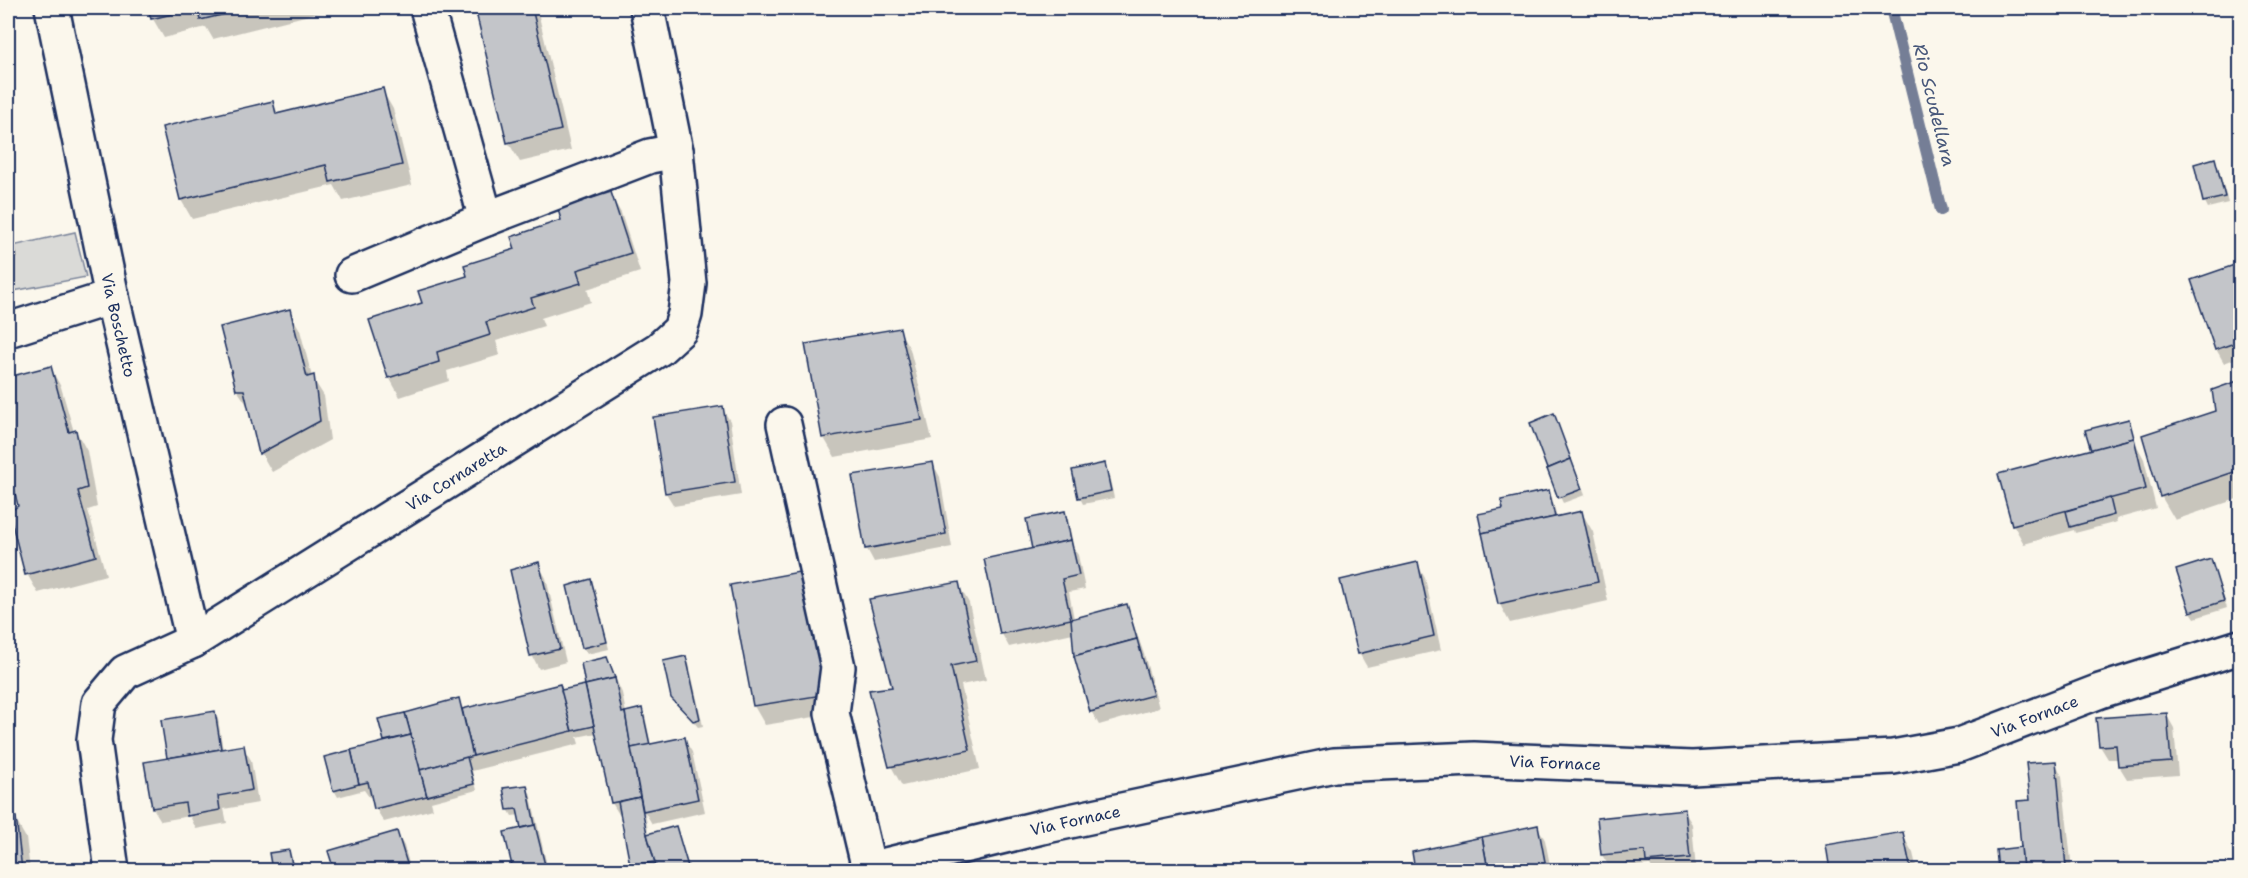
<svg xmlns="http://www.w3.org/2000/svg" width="2248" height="878" font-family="'Shantell Sans',sans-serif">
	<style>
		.green { fill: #dadad7; stroke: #7a849a; stroke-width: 1.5 }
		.shadow { fill: #0003; fill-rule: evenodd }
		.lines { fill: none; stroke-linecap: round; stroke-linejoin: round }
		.stream { stroke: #747e96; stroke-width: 12 }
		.building { fill: #c3c5c9; stroke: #1b2f5e; stroke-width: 1.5 }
		.street-casing { stroke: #1b2f5e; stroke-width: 38 }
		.street { stroke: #fbf7ec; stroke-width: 33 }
		.labels { text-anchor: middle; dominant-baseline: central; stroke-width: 4.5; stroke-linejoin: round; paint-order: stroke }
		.street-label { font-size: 16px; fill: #1b2f5e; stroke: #fbf7ec }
		.water-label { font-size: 18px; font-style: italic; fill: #47577a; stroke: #fbf7ec }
	</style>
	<rect width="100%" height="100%" fill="#fbf7ec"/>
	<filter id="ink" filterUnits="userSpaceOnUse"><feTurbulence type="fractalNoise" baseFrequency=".0167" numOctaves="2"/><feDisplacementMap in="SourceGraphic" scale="12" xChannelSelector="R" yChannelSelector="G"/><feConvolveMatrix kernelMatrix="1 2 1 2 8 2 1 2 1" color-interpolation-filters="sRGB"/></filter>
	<g filter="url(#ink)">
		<path class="green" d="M75,232L86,277L8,292V247Z"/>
		<g class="shadow">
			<path d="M150,8H337L213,39L206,27L164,38L153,19Z"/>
			<path d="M477,8H537L571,150L520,162L508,142Z"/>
			<path d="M382,90L393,109L412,185L343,201L334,185L192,219L181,200L164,128L272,102L279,115Z"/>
			<path d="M2215,160L2218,166L2228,203L2208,208L2205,202L2195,165Z"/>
			<path d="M610,194L621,213L640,272L587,289L591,302L541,318L544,326L496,341L500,355L447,371L449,381L400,397L389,377L423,304Z"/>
			<path d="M8,202L18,258L8,260Z"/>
			<path d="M2240,265V357L2224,363L2216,349L2193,281Z"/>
			<path d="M289,311L300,330L312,377L324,396L330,440L272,472L261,453L250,409L237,390Z"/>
			<path d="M899,330L910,349L932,439L835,457L824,438Z"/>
			<path d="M50,367L61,387L74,432L76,431L87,451L97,507L88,510L106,575L38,593L27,574L20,507L8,463V379Z"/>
			<path d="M2240,381V498L2175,520L2161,496L2217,412L2213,391Z"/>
			<path d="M722,408L730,421L741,495L674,506L666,493Z"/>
			<path d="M1554,415L1585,495L1563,503L1560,497Z"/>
			<path d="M2128,420L2137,446L2144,459L2156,508L2116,519L2117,522L2075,533L2074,530L2024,544L2013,524Z"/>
			<path d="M933,464L940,477L952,547L874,562L867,549L853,476Z"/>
			<path d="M1104,465L1108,471L1114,498L1083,504L1080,498L1074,472Z"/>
			<path d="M1548,492L1552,498L1557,518L1582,513L1593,532L1608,601L1510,623L1499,603Z"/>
			<path d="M1064,512L1068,519L1074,549L1078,555L1085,589L1069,592L1074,619L1127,606L1144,654L1159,708L1099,725L1091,711L1073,633L1009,647L1002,634L986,560L1034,550Z"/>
			<path d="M2211,561L2227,608L2195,618L2191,612Z"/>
			<path d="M538,564L546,578L566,662L539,669L532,655Z"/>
			<path d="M1417,564L1425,578L1441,650L1367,667L1359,653Z"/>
			<path d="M591,581L594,587L609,649L587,654L583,647Z"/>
			<path d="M958,584L969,603L986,680L961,685L980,769L902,786L891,766L894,688Z"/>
			<path d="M731,586L839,713L765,725L754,706Z"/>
			<path d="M685,658L689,664L703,726L698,727L673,697Z"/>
			<path d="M607,659L622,693L626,713L642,710L645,716L651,745L684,739L692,752L705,812L652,824L645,812L649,835L676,828L690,870H659L658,868L634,870L631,865L622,816H620L612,803L597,733L577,737L579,744L472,771L477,790L431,802L433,809L384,822L376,809L373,796L369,797L364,790L338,797L334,790L386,742L385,741L458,700L464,710L559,686L562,691L587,686ZM641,811H644L650,842H647Z"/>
			<path d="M214,712L218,719L223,750L243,747L251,760L258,803L224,809L227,823L196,829L190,816L161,821L153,808L146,763L169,759L163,721Z"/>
			<path d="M2166,714L2174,728L2178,775L2127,779L2119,766V759H2108L2100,746Z"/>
			<path d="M2055,762L2062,776L2072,870H2000L1998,851L2023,849L2031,801Z"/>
			<path d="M526,787L530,793L548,870H515L506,834L523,829L520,815L512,816L508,809Z"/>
			<path d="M1684,811L1692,824L1696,870H1653L1650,865L1610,868L1602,855Z"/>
			<path d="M8,819H15L26,838L30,870H8Z"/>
			<path d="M1537,826L1545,840L1551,870H1417L1413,853Z"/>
			<path d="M396,832L404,846L411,870H335L330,852Z"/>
			<path d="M1902,834L1913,853L1917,870H1832L1828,846Z"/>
			<path d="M289,852L292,858L294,870L302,868L303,870H273L270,854Z"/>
		</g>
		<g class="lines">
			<path class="stream" d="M1891,8L1941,210"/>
		</g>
		<g class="building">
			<path d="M148,8H197L151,19Z"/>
			<path d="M197,8H251L200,20Z"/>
			<path d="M475,8H532L561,130L507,143Z"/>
			<path d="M383,88L402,165L330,182L326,165L180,200L162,127L273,101L276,114Z"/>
			<path d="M2215,158L2225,197L2203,202L2194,164Z"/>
			<path d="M611,192L631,253L577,270L581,283L531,298L534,307L486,322L490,335L437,352L439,362L388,378L369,320L422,303L418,291L467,276L464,265L515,249L511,237L561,220L558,209Z"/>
			<path d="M2240,263V341L2215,350L2191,280Z"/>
			<path d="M290,309L307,377L314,375L320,421L259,454L244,390H236L220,327Z"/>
			<path d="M900,328L922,420L822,438L805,344Z"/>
			<path d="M51,366L69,432L76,430L87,488L78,491L96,556L25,575L9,512L18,506L8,464V377Z"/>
			<path d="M2240,380V470L2160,497L2142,435L2215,411L2212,390Z"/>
			<path d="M723,406L735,482L665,493L653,417Z"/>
			<path d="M1554,413L1571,459L1547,469L1530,423Z"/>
			<path d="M2129,419L2134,438L2091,450L2085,430Z"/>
			<path d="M2134,438L2146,489L2012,525L1998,474Z"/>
			<path d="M1571,459L1582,489L1558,498L1547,469Z"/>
			<path d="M933,462L946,534L865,549L852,475Z"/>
			<path d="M1105,463L1111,491L1078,498L1072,470Z"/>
			<path d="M1549,490L1555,517L1482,533L1478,514L1503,509L1501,500Z"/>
			<path d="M2110,498L2114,515L2070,527L2066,511Z"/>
			<path d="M1065,511L1071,540L1032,549L1026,519Z"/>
			<path d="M1582,511L1598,582L1498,604L1482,533Z"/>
			<path d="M1071,540L1079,575L1062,579L1071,619L1000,634L984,559Z"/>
			<path d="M2211,559L2224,601L2190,612L2176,570Z"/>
			<path d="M539,562L560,649L530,656L510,570Z"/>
			<path d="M1418,562L1434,636L1358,654L1340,580Z"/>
			<path d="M804,571L829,694L753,706L730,585Z"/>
			<path d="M591,579L607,642L582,648L567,586Z"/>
			<path d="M959,582L976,661L951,666L970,750L889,767L869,690L892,687L869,599Z"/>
			<path d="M1127,604L1137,639L1074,656L1071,619Z"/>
			<path d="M1137,639L1153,695L1090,712L1074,656Z"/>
			<path d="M686,656L700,719L693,721L671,698L663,661Z"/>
			<path d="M607,657L615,678L585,685L581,663Z"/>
			<path d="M615,678L622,713L625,712L640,797L611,803L585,685Z"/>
			<path d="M560,684L572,731L473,756L462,709Z"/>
			<path d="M585,685L594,726L572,731L561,690Z"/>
			<path d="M459,698L473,756L420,770L405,713Z"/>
			<path d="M642,708L650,745L631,748L625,712Z"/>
			<path d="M215,711L221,749L167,758L161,720Z"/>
			<path d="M405,713L411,735L384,741L378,719Z"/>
			<path d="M2167,713L2171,762L2118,766L2116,745L2099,746L2096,718Z"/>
			<path d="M411,735L427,796L374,809L368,782L359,784L351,750Z"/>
			<path d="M685,737L698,799L643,811L631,748Z"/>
			<path d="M244,745L252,790L218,796L220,810L187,816L185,803L152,808L144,762Z"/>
			<path d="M351,750L359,784L333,791L324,757Z"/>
			<path d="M467,757L474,784L427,796L420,770Z"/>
			<path d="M2056,761L2066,867L2023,870L2017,801L2030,800L2026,763Z"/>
			<path d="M527,785L535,825L521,828L517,809L507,810L503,788Z"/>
			<path d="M640,797L647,834L655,862L630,865L618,802Z"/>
			<path d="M1685,809L1690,858L1646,862L1645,851L1601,855L1597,818Z"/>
			<path d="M16,817L22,870H8V818Z"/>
			<path d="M535,825L545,865L513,870L504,832Z"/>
			<path d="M1538,825L1546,867L1528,870H1488L1482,837Z"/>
			<path d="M676,826L689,870H657L647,834Z"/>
			<path d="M397,831L409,870H334L328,851Z"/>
			<path d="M1903,832L1911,870H1830L1826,845Z"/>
			<path d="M1482,837L1488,870H1415L1412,852Z"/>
			<path d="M2021,847L2023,870L2066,867V870H1998L1996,850Z"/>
			<path d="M289,850L293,869L303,867L304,870H272L269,853Z"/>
		</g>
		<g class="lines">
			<defs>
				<g id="street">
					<path id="s1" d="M52,8L112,297L193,641"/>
					<path d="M427,8L486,219"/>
					<path d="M352,275L486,219L650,156L676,151"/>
					<path d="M8,330L112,297"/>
					<path d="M784,424L838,667L832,713L869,869"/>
					<path id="s2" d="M112,870L94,740L99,703L125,672L193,641L659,349L680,330L685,314L689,283L676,151L647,8"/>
					<path id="s3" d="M865,870L1042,827L1334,765L1474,759L1692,768L1893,757L1959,745L2100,691L2240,647"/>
				</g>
			</defs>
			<use href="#street" class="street-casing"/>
			<use href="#street" class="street"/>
		</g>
	</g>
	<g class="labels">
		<g class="street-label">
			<text stroke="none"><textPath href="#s1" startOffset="324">Via Boschetto</textPath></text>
			<text stroke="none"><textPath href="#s2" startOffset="594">Via Cornaretta</textPath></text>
			<text stroke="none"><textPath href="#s3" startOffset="1188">Via Fornace</textPath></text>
			<text stroke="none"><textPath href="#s3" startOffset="702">Via Fornace</textPath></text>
			<text stroke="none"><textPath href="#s3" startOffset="216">Via Fornace</textPath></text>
		</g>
		<g class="water-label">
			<text transform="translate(1934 105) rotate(76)">Rio Scudellara</text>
		</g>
	</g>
	<rect width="2248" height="878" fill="none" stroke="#fbf7ec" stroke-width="30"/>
	<rect x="15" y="15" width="2218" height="848" fill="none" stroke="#1b2f5e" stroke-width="2" filter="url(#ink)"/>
</svg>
